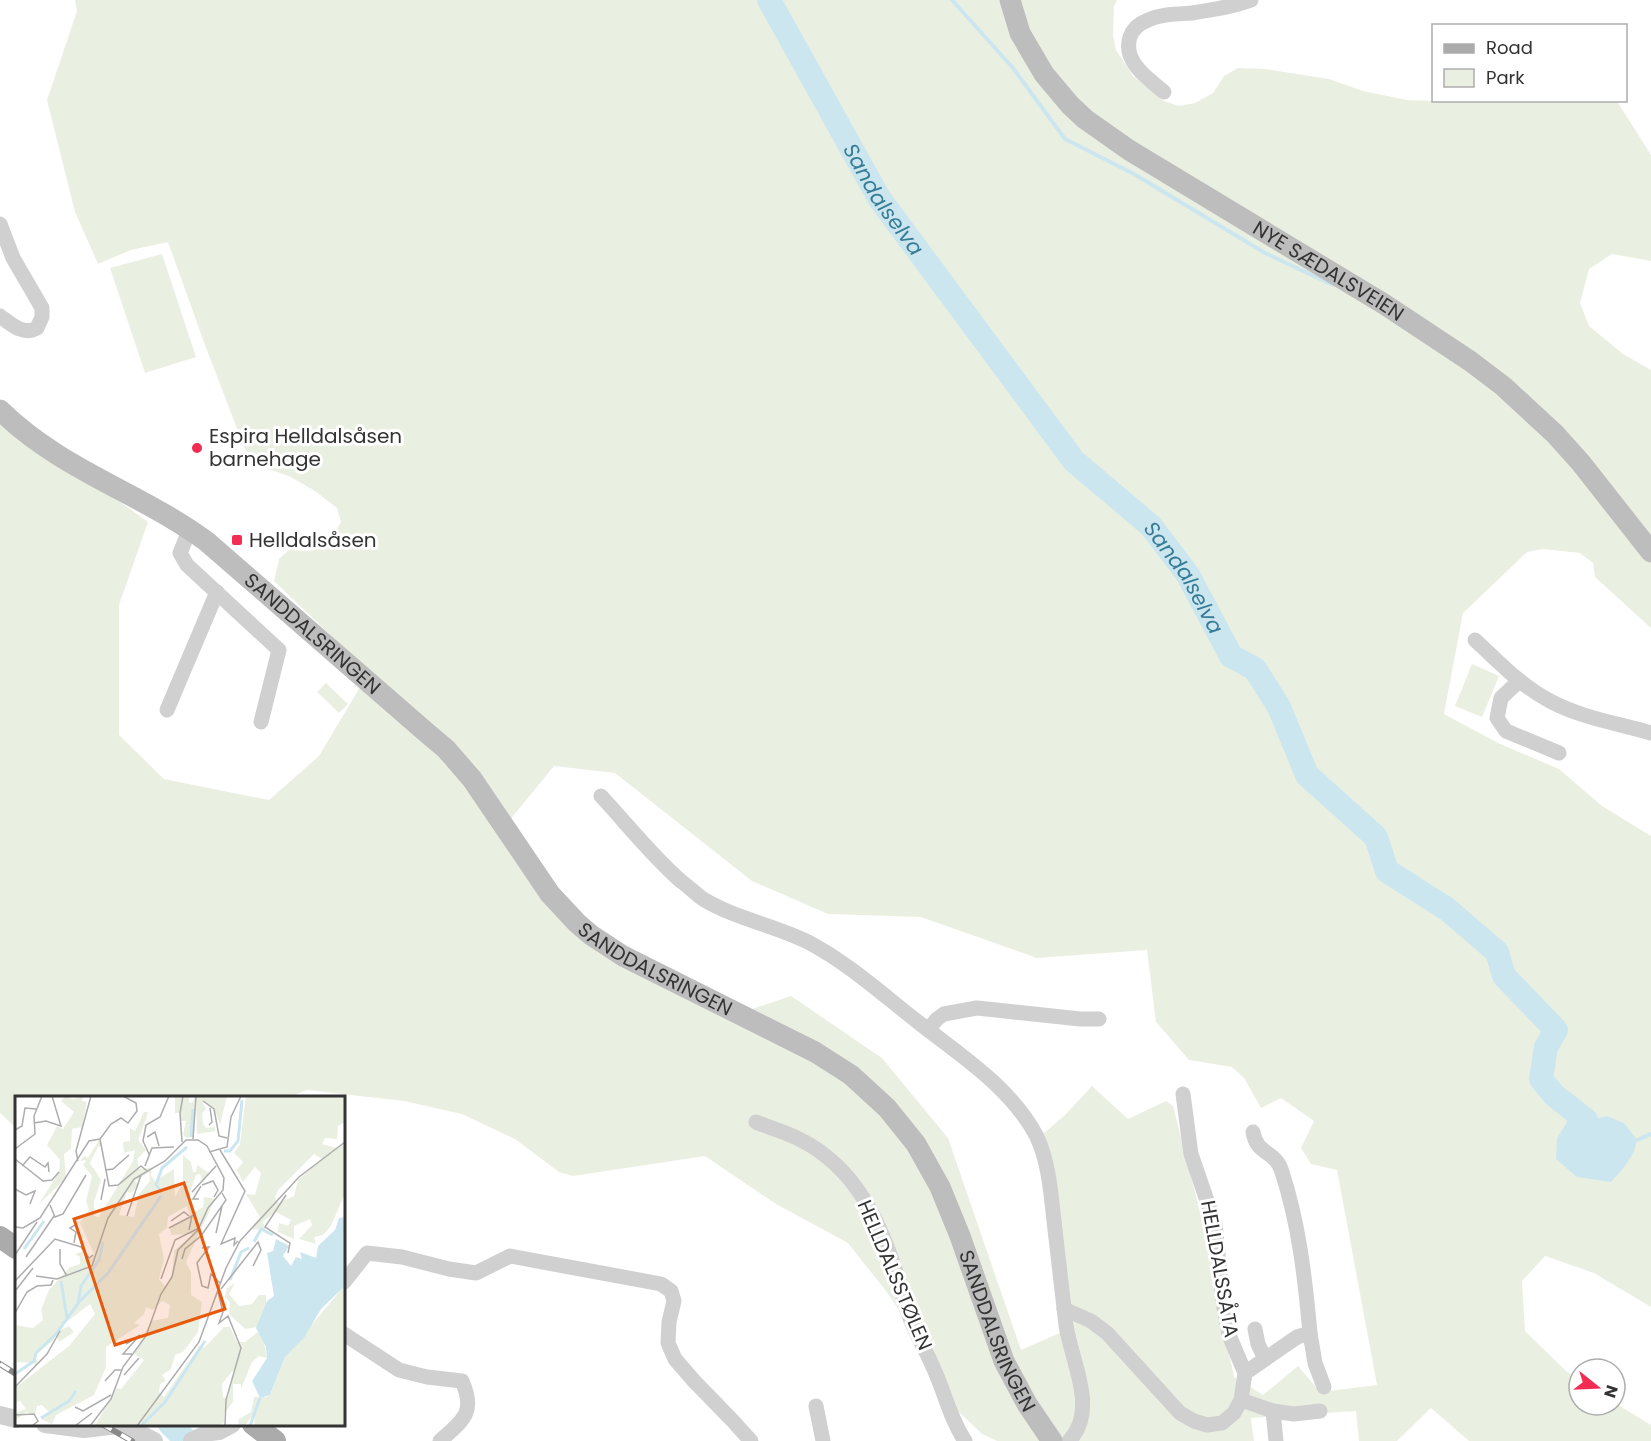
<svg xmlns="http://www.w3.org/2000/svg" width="1651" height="1441" font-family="Poppins,sans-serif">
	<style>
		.green { fill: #eaf0e1; fill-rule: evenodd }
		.water { fill: #cce6f0 }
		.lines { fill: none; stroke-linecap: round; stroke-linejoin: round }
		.stream { stroke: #cce6f0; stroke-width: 4 }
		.river { stroke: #cce6f0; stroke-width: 24 }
		.minor { stroke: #d0d0d0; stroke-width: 15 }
		.tertiary { stroke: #d0d0d0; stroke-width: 18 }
		.secondary { stroke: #bdbdbd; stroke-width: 21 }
		.primary { stroke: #ababab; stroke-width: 22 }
		.rail-casing { stroke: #888; stroke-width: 6 }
		.rail { stroke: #fff; stroke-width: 4; stroke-dasharray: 11; stroke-linecap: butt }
		.poi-dot { fill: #f22c52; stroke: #fff; stroke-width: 2 }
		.labels { text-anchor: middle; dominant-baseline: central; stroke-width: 6; stroke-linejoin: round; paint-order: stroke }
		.street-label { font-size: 20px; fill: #333; stroke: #fff }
		.poi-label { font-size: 20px; fill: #333; stroke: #fff; text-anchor: start }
		.water-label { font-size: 21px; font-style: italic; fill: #377c96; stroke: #fff }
		.inset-river { fill: none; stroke: #cce6f0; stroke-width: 3 }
		.inset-road { fill: none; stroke: #adadad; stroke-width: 1.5 }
		.view { fill: #e8590c; fill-opacity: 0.15; stroke: #e8590c; stroke-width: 3 }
		.inset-edge { fill: none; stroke: #333; stroke-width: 3 }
	</style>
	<rect width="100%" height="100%" fill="#fff"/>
	<g class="green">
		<path d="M75,0H1117L1114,6L1113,35L1116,50L1133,76L1164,101L1179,106L1195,103L1213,93L1224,76L1238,68L1266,69L1329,79L1363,91L1407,100L1437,101H1617L1651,155V261L1612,254L1589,269L1580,303L1589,326L1623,354L1651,370V628L1595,577L1593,563L1580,553L1543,549L1527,552L1463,613L1444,714L1498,743L1559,769L1602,806L1651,836V1307L1594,1273L1545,1256L1522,1281L1525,1331L1566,1371L1579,1380V1405H1615V1403L1651,1425V1441H1469L1431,1408L1397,1441H1359L1356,1411L1251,1418L1254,1441H997L982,1434L940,1394L912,1329L886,1291L848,1243L776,1204L705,1156L573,1176L559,1172L515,1139L462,1114L404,1101L307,1090L286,1098H16V1128L0,1113V425L105,491L148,522L119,605V735L164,779L269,800L319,756L369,672L274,581L279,559L289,550C324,552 323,552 341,522L337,508L315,491L289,476L268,469L254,463L244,447L205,345L168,242L131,250L98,264L75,212L47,100L77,11ZM554,766L615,773L752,881L828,914L921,917L1037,958L1147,950L1156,1022L1189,1060L1232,1067L1244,1078L1261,1108L1281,1098L1314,1121L1301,1148L1311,1164L1337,1170L1377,1385L1320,1392L1298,1366L1263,1395L1234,1377L1201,1216L1173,1106L1166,1101L1128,1119L1092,1086L1065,1115L1044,1133L1062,1332L1021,1350L948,1138L882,1058L791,996L749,1010L589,940L509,821ZM1607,1116L1637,1140L1569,1119L1586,1120Z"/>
		<path d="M162,254L196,357L145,373L110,268Z"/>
		<path d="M1472,664L1499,676L1482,717L1455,706Z"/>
		<path d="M326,683L348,704L339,713L317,692Z"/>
	</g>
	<path class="water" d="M1607,1116L1624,1123L1637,1140C1635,1156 1622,1170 1611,1182L1577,1177L1556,1159L1557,1138L1569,1119L1586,1120Z"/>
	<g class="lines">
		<g class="stream">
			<path d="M952,0L1013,68L1065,139L1134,174L1265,253L1333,285"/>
			<path d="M1637,1140L1651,1134"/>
		</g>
		<g class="river">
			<path id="s1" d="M769,0L879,198L1074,461L1151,526L1188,575L1231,656L1255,669L1279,707L1307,775L1376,837L1387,871L1447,909L1497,952L1504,976L1556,1030L1546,1047L1541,1079L1554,1095L1586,1120"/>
			<path d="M170,1424L187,1441"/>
		</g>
		<g class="minor">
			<path d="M1164,92C1148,79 1122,61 1130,37C1133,29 1138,24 1146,21C1160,14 1177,14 1192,13C1212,10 1232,7 1251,0"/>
			<path d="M0,224L13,258L42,308V317L37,328C23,336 11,324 0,316"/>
			<path d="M190,529L180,553L187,565L279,650L261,722"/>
			<path d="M1475,640C1499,662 1521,686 1550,701C1582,718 1617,723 1651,733"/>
			<path d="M1519,681L1501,698L1497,718L1506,731L1559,753"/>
			<path d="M167,710L217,592"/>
			<path d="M601,796C628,825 652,856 682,882C689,887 696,894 703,899C736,919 774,925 808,942C848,963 882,994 918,1022C961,1056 1011,1087 1037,1137C1049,1163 1051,1194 1054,1221C1058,1256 1062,1290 1066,1325C1071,1361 1099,1410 1069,1441"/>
			<path d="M928,1030L937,1019L944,1014L977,1008L1080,1019H1099"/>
			<path d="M756,1122C770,1128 786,1132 799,1139C856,1167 881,1223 899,1281C902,1289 903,1299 906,1307C913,1331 927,1351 936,1374C946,1397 951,1420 965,1441"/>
			<path d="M344,1282L367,1253L402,1257L449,1269L476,1273L510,1256L661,1284L671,1291L674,1301L669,1322L668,1343L675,1359L694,1381L732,1420L751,1441"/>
			<path d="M1064,1309L1091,1321L1107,1333L1180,1413L1194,1421L1207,1425L1222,1423L1234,1413L1241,1400L1245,1373L1229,1335L1223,1302L1215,1224L1191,1154L1183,1094"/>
			<path d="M1255,1329L1258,1344L1265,1359"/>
			<path d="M1310,1333L1315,1363L1324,1387"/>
			<path d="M344,1334L399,1370L427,1377L462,1381C476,1413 463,1420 440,1441"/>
			<path d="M1245,1373L1297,1337L1310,1333C1305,1278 1299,1224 1282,1172C1275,1149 1257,1156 1253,1132"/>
			<path d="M1241,1400L1273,1411L1276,1441"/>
			<path d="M816,1406L823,1441"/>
			<path d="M1273,1411L1294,1414L1320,1411"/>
		</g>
		<g class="tertiary">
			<path d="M0,1415L16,1419"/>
			<path d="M45,1424L84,1429L118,1425L127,1427L154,1441"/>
			<path d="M192,1441L211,1432L219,1431L232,1424"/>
		</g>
		<g class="secondary">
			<path id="s2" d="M1010,0L1020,33L1044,74L1070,105L1085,119L1129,150L1384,304L1470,361L1503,386L1555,434L1581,463L1651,552"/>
			<path id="s3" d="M0,410C61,470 139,492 206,541L427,733L446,749L472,779L550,894L577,923L591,935L623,956L815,1052L851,1075L887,1108L916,1144L940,1187L960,1236L1004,1361L1027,1404L1052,1441"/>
		</g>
		<g class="primary">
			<path d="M0,1237L16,1248"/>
			<path d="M253,1424L275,1441"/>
		</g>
		<defs>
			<g id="rail">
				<path d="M0,1364L16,1374"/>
				<path d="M102,1424L132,1441"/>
			</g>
		</defs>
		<use href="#rail" class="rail-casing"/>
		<use href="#rail" class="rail"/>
	</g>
	<g class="poi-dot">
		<circle cx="197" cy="448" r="6"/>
		<rect x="231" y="534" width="12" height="12" rx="3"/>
	</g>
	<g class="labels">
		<g class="street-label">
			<text stroke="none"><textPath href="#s2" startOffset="430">NYE SÆDALSVEIEN</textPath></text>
			<text stroke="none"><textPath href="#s3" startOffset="386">SANDDALSRINGEN</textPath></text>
			<text stroke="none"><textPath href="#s3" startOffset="872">SANDDALSRINGEN</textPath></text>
			<text transform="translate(1220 1269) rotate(80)">HELLDALSSÅTA</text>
			<text transform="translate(895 1275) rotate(67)">HELLDALSSTØLEN</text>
			<text stroke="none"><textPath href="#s3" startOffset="1394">SANDDALSRINGEN</textPath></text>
		</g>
		<g class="poi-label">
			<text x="209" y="436">Espira Helldalsåsen<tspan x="209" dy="23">barnehage</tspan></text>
			<text x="249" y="540">Helldalsåsen</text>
		</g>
		<g class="water-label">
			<text stroke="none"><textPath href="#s1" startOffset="230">Sandalselva</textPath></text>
			<text stroke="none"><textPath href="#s1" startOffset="716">Sandalselva</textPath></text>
		</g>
	</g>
	<g transform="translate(15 1096)">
		<rect width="330" height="330" fill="#fff"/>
		<path d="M50,0L58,3L68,0L67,5L72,6L67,31L57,33L56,53L49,58L51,82L24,108L44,76L45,64L32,49L42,30L48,33L59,16L46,5ZM160,0H174V6L177,7L180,0L178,41L171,42L168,38L171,25H166L165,17H160ZM181,0H212L205,29L199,12L187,5L191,13L187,18L188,28L191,32L200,31V35L182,38ZM231,0H330V26L323,30L322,43L310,42L307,48L322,52L330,47V97L316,130L308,139L299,141L301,148L284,143L297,129L295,123L279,130V143L263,136L264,127L273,130L276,124L261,116L248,125L250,134L235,133L245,121L231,98L240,99L246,77L240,71L228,86L222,74L228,66L219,57L225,48ZM299,58L307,63L283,84L279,100L263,107L260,102L263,94ZM129,16H133L131,23L123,44L131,54L122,63L124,73L140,71L136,73V80L140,85L159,73L160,101L168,86V59L176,66L178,76H181L182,69L194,77L188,86L185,78L181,79L172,105L177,107V118L188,111L189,101L200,103L171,166L176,176V199L187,206L183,236L168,256L160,259L156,273L147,279L151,285L145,288L144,296L149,301L185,249L189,252L209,231H215L222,246H230L243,236L247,238L252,262L244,260L237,266L226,293V288H218V306L209,318V327L203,330H80L101,292L106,293L129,264L119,258L136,225L153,222L155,209L147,205L138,214L131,211L129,218L119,227L125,229L91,251V271L79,299L41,319L37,328L26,323L34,316L27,309L22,310L20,320L12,316L0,324V317L11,313L5,305L0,307V292L54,250L80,218L75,208L45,231L43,235L54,230L59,236L44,246L40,236L39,244L19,260L23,267L18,270L20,267L0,266V229L18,232L28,224L26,214L34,194L55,171L65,168V161L60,158L69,155L68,161L73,164L79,158L65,127L74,114L71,105L77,80L68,69L71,64L65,65L69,60L73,62L84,44L87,50L83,51L75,67L86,84L79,106V120L84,121L118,65L120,54L109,57L108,46L115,45V32L120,35ZM134,76L135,85L124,98L119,121L104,119L112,96L117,97L123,89L120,85ZM172,110L175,121L155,133L156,139L178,138L159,155L157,181L150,190L144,183L149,163L144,138L152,132L153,121ZM220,272L213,302L208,301L207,288ZM220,187L214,198L224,210L237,208L244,199H251V213L243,231L230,233L214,218L215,206L210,201L212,192ZM330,189V330H239L240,316L230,330H223L224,323L236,316L239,301H252L256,297L270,261Z" fill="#eaf0e1" fill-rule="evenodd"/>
		<path d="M330,121L329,191L306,213L289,242L270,261L255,299L245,302L237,285L252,262L251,251L241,232L252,205L259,200L252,157L258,155L261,143L274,150L268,160L276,170L281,161L287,163L285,156L301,162L303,150L320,134L324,122Z" fill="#cce6f0"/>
		<path class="inset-river" d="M176,41L178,13M209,55H215L223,45L227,4M147,96L141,89L147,72L172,51M239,146L246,133L258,139M9,153L29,125M215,184L226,156L234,152M46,185L52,222M63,207L66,190L84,164L88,146M0,278L19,265L21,257L41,238L64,206L93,177L146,100M26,322L54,305L61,295M126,330L150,306L190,245M235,330L245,302"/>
		<path class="inset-road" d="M188,5L199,13L204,40L212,42M19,27L31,25L46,30L37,0M194,29L197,26L195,12M0,34L7,30L10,12L21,13M132,41L140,36L144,50M85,43L94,90L103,89L126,70L132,75M85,43L96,28L106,22L113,27L122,15L121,7L108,0M178,43L181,0M167,46L165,17L168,0M0,53L20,38L19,20L27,0M205,54L230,95L206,148L220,142L219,149L223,145M194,56L212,51L216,21L226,0M134,58L128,45L131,29L145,21L154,0M0,63L28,85L37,84L44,76M63,65L61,55L76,0M7,70L15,61L30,71L33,67L34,76M130,70L137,52L159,51M90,74L98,73L114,59M187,89L198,85L203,94L199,101M0,93L11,99L20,95L15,108M177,96L201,70M271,99L250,131L275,147L273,157M184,103H178L186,90M86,104L90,83M35,109L40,121L48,118L71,79M112,120L126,79M156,125L169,116L174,120M0,131L8,132L25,122L74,45L85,43M154,132L177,120L174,134M201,137L207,110M59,147L61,136L55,132L60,129M187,152L194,151L182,167L187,190L193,192L196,178L205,187M45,153V168L52,180M0,159L22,126M11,161L39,120M167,163L170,153L186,140L211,104L207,97M21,180L42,183L77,170L93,122L119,83L150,65L171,44H183L192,50L209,82L208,94L193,112L183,134L163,154L157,181L146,198L131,240L108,271L96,303L75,330M146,183L160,144L184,132M0,185L40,143L66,151L74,162L78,159M206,193L243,146L246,154L238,170M1,194L18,172M203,196L208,216L204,227L213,220L226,252L211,304L210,330M0,217L12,196L22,190L36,189L38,184M111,248L125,239L108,258H117M109,279L124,262M90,285L100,274H106M0,291L32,258L45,235M60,311L68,315L96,299M0,319L19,318L23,325L17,330M60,330L77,317M122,330L184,246L211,172L225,145L284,81L330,46"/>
		<path class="view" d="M169,87L210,213L100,249L59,123Z"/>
		<rect width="330" height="330" class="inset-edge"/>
	</g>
	<rect x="1432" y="24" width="195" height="78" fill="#ffffff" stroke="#adadad" stroke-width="1.5"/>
	<rect x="1444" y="44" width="30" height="9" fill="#ababab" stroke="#adadad" stroke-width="1.5"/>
	<text x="1486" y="54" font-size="18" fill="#333333">Road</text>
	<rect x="1444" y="69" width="30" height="18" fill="#eaf0e1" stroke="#adadad" stroke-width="1.5"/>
	<text x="1486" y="84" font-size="18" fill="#333333">Park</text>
	<g transform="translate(1597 1387) rotate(108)"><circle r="28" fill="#ffffff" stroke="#adadad" stroke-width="1.5"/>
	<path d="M0-4.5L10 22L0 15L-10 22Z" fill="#f22c52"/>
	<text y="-9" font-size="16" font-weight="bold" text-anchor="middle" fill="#333333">N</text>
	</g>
</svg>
